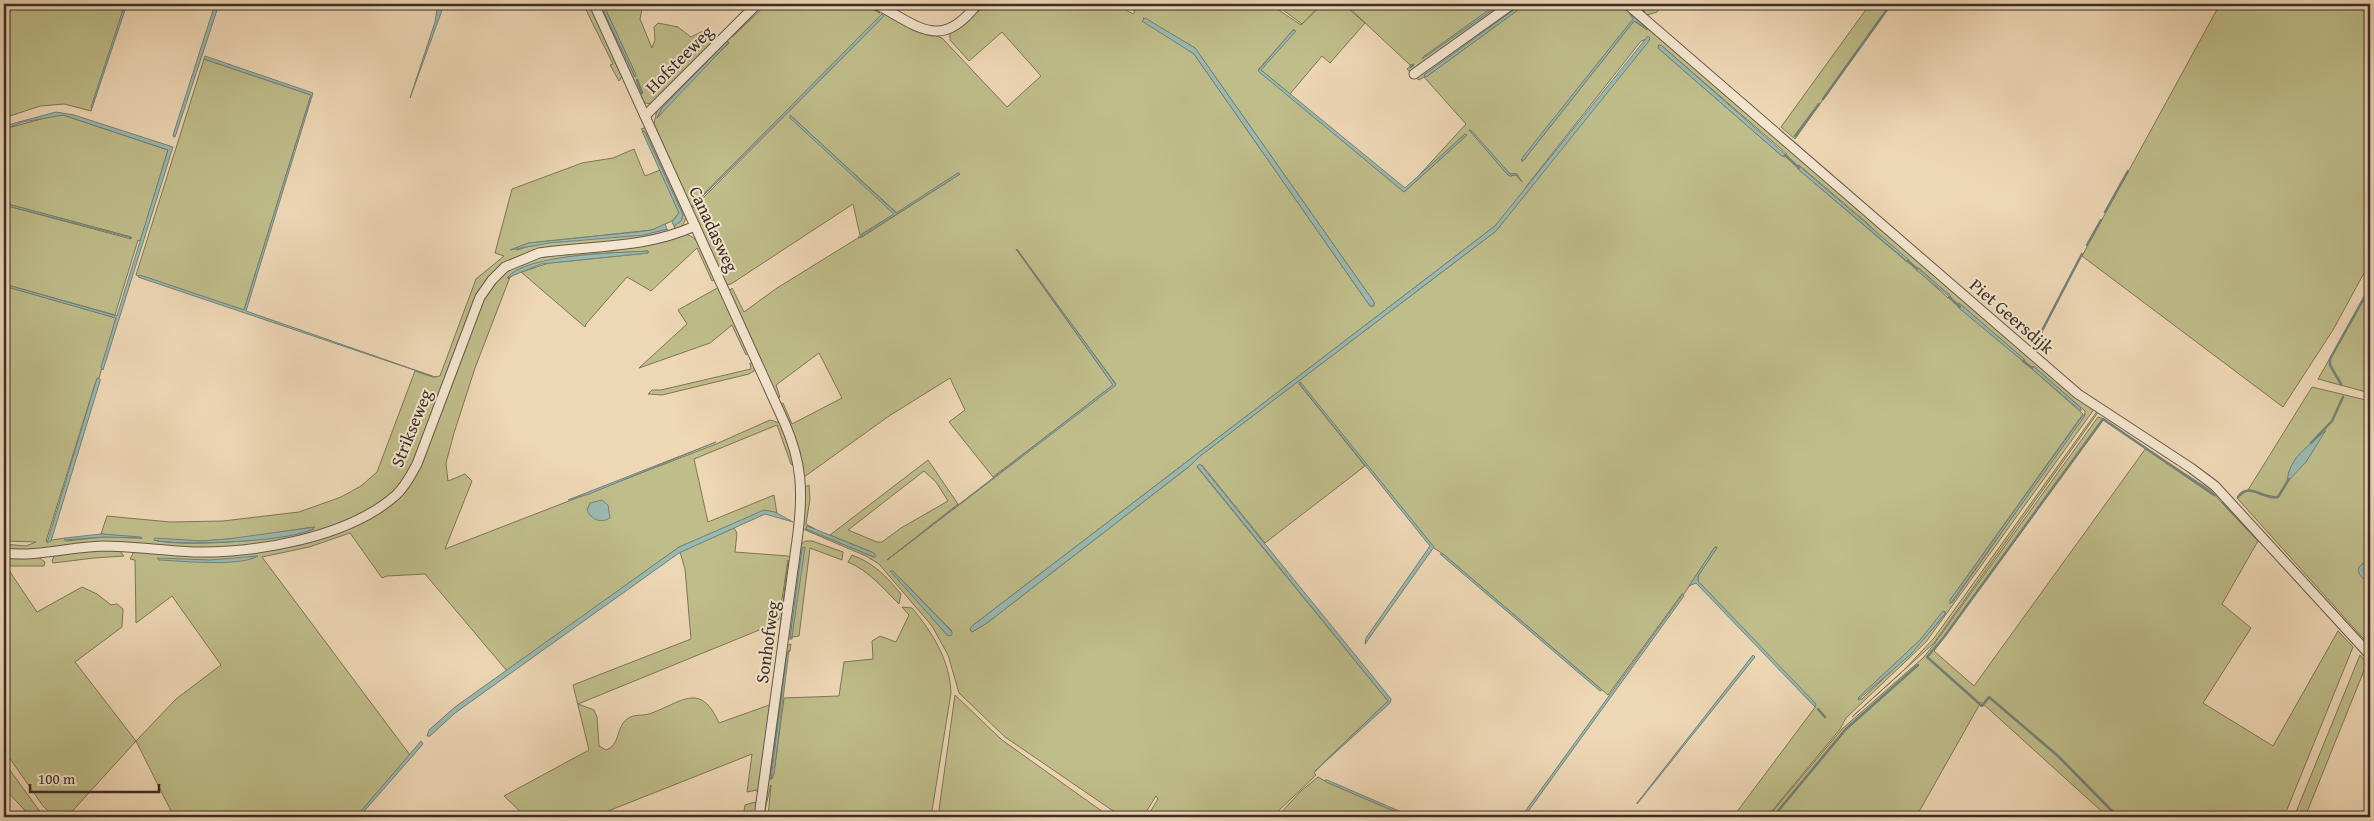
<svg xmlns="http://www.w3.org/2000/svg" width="2374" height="821" font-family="'Gentium Book Plus',serif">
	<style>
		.green { fill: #bfbd8a; stroke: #7d7658; fill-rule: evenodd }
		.water { fill: #99b9b0; stroke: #738279 }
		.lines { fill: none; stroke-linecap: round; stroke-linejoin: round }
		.stream { stroke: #738279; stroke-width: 2.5 }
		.minor-casing { stroke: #68594a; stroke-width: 11 }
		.minor { stroke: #f4e5cf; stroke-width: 9 }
		.labels { text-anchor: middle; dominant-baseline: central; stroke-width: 4; stroke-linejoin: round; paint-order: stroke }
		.street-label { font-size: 18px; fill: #3b2f26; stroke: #f4e5cf }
	</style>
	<rect width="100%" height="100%" fill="#eed7b5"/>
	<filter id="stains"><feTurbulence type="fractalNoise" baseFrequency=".004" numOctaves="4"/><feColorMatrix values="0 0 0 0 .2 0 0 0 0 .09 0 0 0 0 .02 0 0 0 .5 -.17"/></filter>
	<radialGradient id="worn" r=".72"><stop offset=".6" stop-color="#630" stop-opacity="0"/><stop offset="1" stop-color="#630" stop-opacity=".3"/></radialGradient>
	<g class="green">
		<path d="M4,4H125L91,111L64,104L40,106L4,118Z"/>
		<path d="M583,4L591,6L623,75L619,81L610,65L613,64Z"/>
		<path d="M597,4H600L635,77L636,75L603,4H643L640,19L652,48L655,40L654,27L658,23L678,27L691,37L707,29L716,35L717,41L652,104L645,103L641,100Z"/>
		<path d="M761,4H764L732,37L767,4H861L880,13L865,4H870L917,29L942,38L1007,107L1041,76L1002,32L969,61L950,40V34L964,24L981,4H983L978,11H979L985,4H1116L1133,14L1135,11L1123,4H1270L1301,25L1323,4H1343L1365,23L1330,63L1322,56L1290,94L1261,70L1294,29L1258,70L1404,192L1467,135L1465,134L1411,184L1466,124L1424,77L1419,80L1414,76L1515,4H1522L1424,76L1426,77L1526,4H1617L1622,8L1620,4H1624L2095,408L1926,642L1846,718L1840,729L1767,817H1733L1816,706L1698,581V576L1717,547H1715L1684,594H1682L1608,695L1443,554L1434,548L1300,382L1299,384L1365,466L1265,543L1202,465L1197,467L1388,701L1320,766L1314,773L1316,775L1272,817H1147L1158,799L1156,796L1143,817H1122L1005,737L959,693L948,655L932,626L879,564L866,556L803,529L805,487L809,485L810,499L806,524L815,529L807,526L806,529L874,557V553L830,535L928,460L958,504L887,560L1116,384L1016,249L1113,385L993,477L949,422L965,410L950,378L889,416L804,477L780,405L783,403L792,424L842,398L819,353L776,385L780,397L777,399L728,292L732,288L744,312L777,288L858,238L862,237L960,174L958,173L897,213L790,115L894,214L860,235L853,204L731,284L725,285L654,124L657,110ZM882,14L884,16L693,208V205ZM1633,15L1647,27V30L1634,21L1523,161L1521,160L1633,19ZM1143,18L1195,48L1374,302V306H1370L1194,54ZM1650,38L1496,231L1200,456L1191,465L987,623L972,632L970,630L972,626L1495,226L1524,192L1527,189L1525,188L1641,41ZM726,42L729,43L670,102L657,118L662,108ZM1659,45L1662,46L1787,154L1785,157L1782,156L1658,48ZM1470,130L1510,174H1517L1521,181L1516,175L1510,176L1507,174ZM1799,165L1866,222L1907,262L1798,169L1797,166ZM1915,268H1919L1951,297L1948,298ZM1959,303L2024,359L2025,361H2023L1958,307ZM2033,366L2085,411V414L1952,603L1950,600L2083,414L2031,368ZM924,471L936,482L948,501L901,528L882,542H877L848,530ZM893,571L952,631L948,636ZM1945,611V614C1920,646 1891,671 1862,699H1858L1920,640Z"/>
		<path d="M1275,4H1321L1302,24Z"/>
		<path d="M1345,4H1498L1422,58L1501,4H1508L1415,70L1409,71L1407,69L1414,64L1410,65Z"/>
		<path d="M1633,4L1645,12L1636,4H1664L1657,12L1644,16Z"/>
		<path d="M1870,4H1891L1795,139L1781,127Z"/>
		<path d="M2220,4H2370V262L2333,330L2283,407L2082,256Z"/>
		<path d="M204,59L311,95L244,310L136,275Z"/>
		<path d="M60,114L168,150L142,236L140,241L138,240L115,315L4,284V205L131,239V237L4,203V129Z"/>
		<path d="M647,127L686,215C685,221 684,225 679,229C650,248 572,242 535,251C520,254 507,264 495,273L415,463C366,552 224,549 136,550C92,550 48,552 4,550V544L26,546L36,542L4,541V286L116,318L99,378L96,381L46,541L65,538L66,541L103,537L142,538L101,534L107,516L170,522L223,521L299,512L341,497L361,486L377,472L415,371L433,377L440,376L476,279L504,256L495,253L512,189L582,163L613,158L634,149L645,176L660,170L679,213L672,221L652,230L529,243L515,248L517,250C565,233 619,242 667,229L669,232L675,229L674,226L681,221L683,215L645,132L641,129ZM313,527L314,529C288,540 182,548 154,540L202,541L244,538Z"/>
		<path d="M684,234C702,236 709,264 716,279L712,281L697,248L651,291L627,277L586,324L585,327L521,272L549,263L648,253V251C608,254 538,252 508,279L510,277L475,368L454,433L446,463L448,481L465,474L472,481L445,549L716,444L770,420L780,423L787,437L795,467L791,464L777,425L694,459L708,522L774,495L777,514L770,511L679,547L507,671L425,574L387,576L382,578L350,533L309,547L262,557L410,755L356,817H174L136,741L67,817H55L43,806L4,750V575L8,557L37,556L45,562L44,566H6L37,612L82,587L97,594L111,605L117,604L123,609L122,627L75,662L136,741L176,699L221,665L172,596L136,623L135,560L130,559L135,550L192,554L305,542L403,491L481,299L507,270L533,257Z"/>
		<path d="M719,287L750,352L746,355L732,325L710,343L639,368L687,324L678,310Z"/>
		<path d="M2370,289V393L2318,379Z"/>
		<path d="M750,363H755L754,371L749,374L662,395L648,394L652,390H661L751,369Z"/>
		<path d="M2312,387L2370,401V561H2366L2359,567L2367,580L2370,581V646L2237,498L2248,490ZM2323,433L2306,462L2288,474L2296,458Z"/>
		<path d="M2098,410L2099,411L1934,643L1852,717L1904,670L1934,638Z"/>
		<path d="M2098,417L2104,419L1934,651L1974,686L2146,448L2210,490L2258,541L2222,604L2251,628L2203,703L2273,746L2338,631L2353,647L2284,817H2108L1981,702L1916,817H1768L1842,729L1923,658L1935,643Z"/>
		<path d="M734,528L737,533L735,552L788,556L792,559L780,644H778L788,560L779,619L774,624L578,704L594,710L597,717L599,746L606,750C620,746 616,727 627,719C633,714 642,716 649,714C681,703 700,680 719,723L772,704L760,791L757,792V790L747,792L752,754L593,817H526L504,796L589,750L573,685L691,639L685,569L680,552Z"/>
		<path d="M805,541H812L843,552L842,560L810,548L799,636L792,637V639H787L800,545Z"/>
		<path d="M118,549L124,556L94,558L53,563L52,561L55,554Z"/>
		<path d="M852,555C874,563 886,576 901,594L899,604C883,588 869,571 848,562Z"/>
		<path d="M902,607L912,608C933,633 950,661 951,693L931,817H768L771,785L763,817L786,646L791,644L790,651L787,653L770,779H772L774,773L784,698L839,696L844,662L873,659L872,641L880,636L896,642L909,615Z"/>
		<path d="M2360,655L2367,663L2305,817H2294Z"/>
		<path d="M955,695L1002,740L1110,817H938Z"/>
		<path d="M4,762L41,813L45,817H31L4,788Z"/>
		<path d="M1318,777L1327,782L1408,817H1277L1301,791Z"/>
		<path d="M755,802L758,804L757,817H743L745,805Z"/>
	</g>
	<g class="water">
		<path d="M125,4H127L92,108L91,107Z"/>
		<path d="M215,4H219L175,137L173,136L174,132Z"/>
		<path d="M438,4H443L441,13L410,98L435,22Z"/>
		<path d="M600,4H603L636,75L635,77Z"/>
		<path d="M1497,4H1501L1422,59L1423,57Z"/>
		<path d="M1522,4H1526L1426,77L1424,75Z"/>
		<path d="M882,14L884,16L692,207L693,205Z"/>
		<path d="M1630,14L1648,29L1634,21L1522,162V158L1633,19Z"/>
		<path d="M1145,18L1195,48L1374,302V306H1370L1194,54L1142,21Z"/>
		<path d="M1293,30L1296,31L1261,70L1405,188L1465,134L1467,135L1404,192L1258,71Z"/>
		<path d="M1648,36L1650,38L1649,41L1496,231L1200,456L1191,465L987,623L972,632L970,629L972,626L1495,226Z"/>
		<path d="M726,42H729L657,118L662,108Z"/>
		<path d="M1659,45L1662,46L1787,156H1782L1658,48Z"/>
		<path d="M205,56L313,93L246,311L435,377L138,277L139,275L146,277L244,310L311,95L204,59Z"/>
		<path d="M56,112L74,115L173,147L103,370L101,367L116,318L4,286V284L117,316L168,150L63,115L23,122L4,129V126Z"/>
		<path d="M790,115L896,213L958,173L960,174L859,238L858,237L894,214L790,118Z"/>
		<path d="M1469,130H1471L1510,174H1517L1522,182L1516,175L1510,176L1507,174Z"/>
		<path d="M642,131L645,132L683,215L681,221L674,226L672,222L679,213Z"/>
		<path d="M1798,165L1909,260V263L1798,169Z"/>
		<path d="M4,203L131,237L132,238L4,205Z"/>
		<path d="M665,224L667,229L644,235L549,243L510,250L529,243L637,232L652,230Z"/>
		<path d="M1017,249L1116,385L887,560L1113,385Z"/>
		<path d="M648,251V253L541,264L507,278C525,254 617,253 648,251Z"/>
		<path d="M1916,267L1950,295L1951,298L1916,270Z"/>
		<path d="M1959,303L2024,359V362L1958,307Z"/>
		<path d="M2033,366L2081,408V411L2031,368Z"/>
		<path d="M97,378L100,379V381L51,541L47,543Z"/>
		<path d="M1299,383H1301L1434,547L1365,644L1366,638L1430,546Z"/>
		<path d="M2085,414L2084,417L1950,604V600L1969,574L2083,415Z"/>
		<path d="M2326,430L2306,462L2287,482C2289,457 2309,446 2326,430Z"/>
		<path d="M716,442L589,494L568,500Z"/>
		<path d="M1200,464L1391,699L1390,703L1315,771L1388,701L1197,466Z"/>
		<path d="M602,500L608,505L610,518C600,524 591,519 587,510L590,503Z"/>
		<path d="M764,510L775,512L793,522L765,514L679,553L455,713L430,736H427L429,730L455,707L679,547Z"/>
		<path d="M807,526L874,553L876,556L874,557L806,529Z"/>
		<path d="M315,527C301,542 176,546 154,540L155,538L202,541L228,539Z"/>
		<path d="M101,534L141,537L142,538L103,537L64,540L65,538Z"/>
		<path d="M805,547L792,637L790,638L802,548Z"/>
		<path d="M1715,547L1717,548L1698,576V581L1816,704L1815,707L1696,583L1689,586Z"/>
		<path d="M1440,554H1443L1602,690L1600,691Z"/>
		<path d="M258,556C241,567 181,561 159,560L157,558L210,560Z"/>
		<path d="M2366,561H2370V581C2362,579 2357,575 2359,567Z"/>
		<path d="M890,571H893L952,632V635L948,636Z"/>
		<path d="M1683,594L1684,596L1524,817H1521Z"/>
		<path d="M1943,611L1945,612V614L1911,654L1858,700L1859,697L1920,640Z"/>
		<path d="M789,650L774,773L771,779L787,653Z"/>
		<path d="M1753,655L1755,657L1637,804V803Z"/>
		<path d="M421,741L423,744L359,817H356Z"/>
		<path d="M1325,780H1327L1413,817H1408L1326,782Z"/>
	</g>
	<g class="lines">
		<g class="stream">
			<path d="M1410,67L1413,65"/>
			<path d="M637,80L642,93"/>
			<path d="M1823,99L1891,4"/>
			<path d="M1795,136L1819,104"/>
			<path d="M1785,155L1799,168"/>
			<path d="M2105,212L2128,171"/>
			<path d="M2087,245L2101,220"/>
			<path d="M1908,261L1917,269"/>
			<path d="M1949,297L1960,307"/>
			<path d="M2034,346L2082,254"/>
			<path d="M2023,361L2032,368"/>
			<path d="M2341,384L2330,365V359L2370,287"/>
			<path d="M2311,443L2332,421L2343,397"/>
			<path d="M2238,497C2249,481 2263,500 2278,497L2289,479"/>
			<path d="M2223,503L2259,541"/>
			<path d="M1818,709L1825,717"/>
			<path d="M1773,817L1846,729L1918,665"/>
			<path d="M2118,817L2058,756L1989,697L1982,706L1927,657L1944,637L2103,419L2214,495"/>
		</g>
		<defs>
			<g id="minor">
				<path d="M594,4L785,424C802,463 803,492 798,533L759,817"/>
				<path d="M876,4C918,26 941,52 977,4"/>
				<path d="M1627,4L2078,394L2191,468L2215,486L2370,655"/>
				<path d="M1414,74L1512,4"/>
				<path d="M645,116L757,4"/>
				<path d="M4,553C37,557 70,547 102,546C133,546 163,551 194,552C256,553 348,538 396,495C405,487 411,475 417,464L480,297L492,280L505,267L539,253C593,245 644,249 695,226"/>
			</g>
		</defs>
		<use href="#minor" class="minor-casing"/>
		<use href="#minor" class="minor"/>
	</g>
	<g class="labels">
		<g class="street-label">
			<text transform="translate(679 59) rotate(-45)">Hofsteeweg</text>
			<text transform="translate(714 229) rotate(65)">Canadasweg</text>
			<text transform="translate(2012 316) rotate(41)">Piet Geersdijk</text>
			<text transform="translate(411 428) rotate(-68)">Strikseweg</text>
			<text transform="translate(767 642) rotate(-82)">Sonhofweg</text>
		</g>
	</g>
	<rect width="2374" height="821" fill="none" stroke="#eed7b5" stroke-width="20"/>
	<rect x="5" y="5" width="2364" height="811" fill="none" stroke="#3b2f26" stroke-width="2.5"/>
	<rect x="10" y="10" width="2354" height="801" fill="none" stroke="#3b2f26"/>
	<path d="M30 784v8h129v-8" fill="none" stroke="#3b2f26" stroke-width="2.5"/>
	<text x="38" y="784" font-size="15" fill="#3b2f26" stroke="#f4e5cf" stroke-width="4" paint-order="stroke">100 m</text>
	<rect width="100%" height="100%" filter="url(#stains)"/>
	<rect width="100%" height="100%" fill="url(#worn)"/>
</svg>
